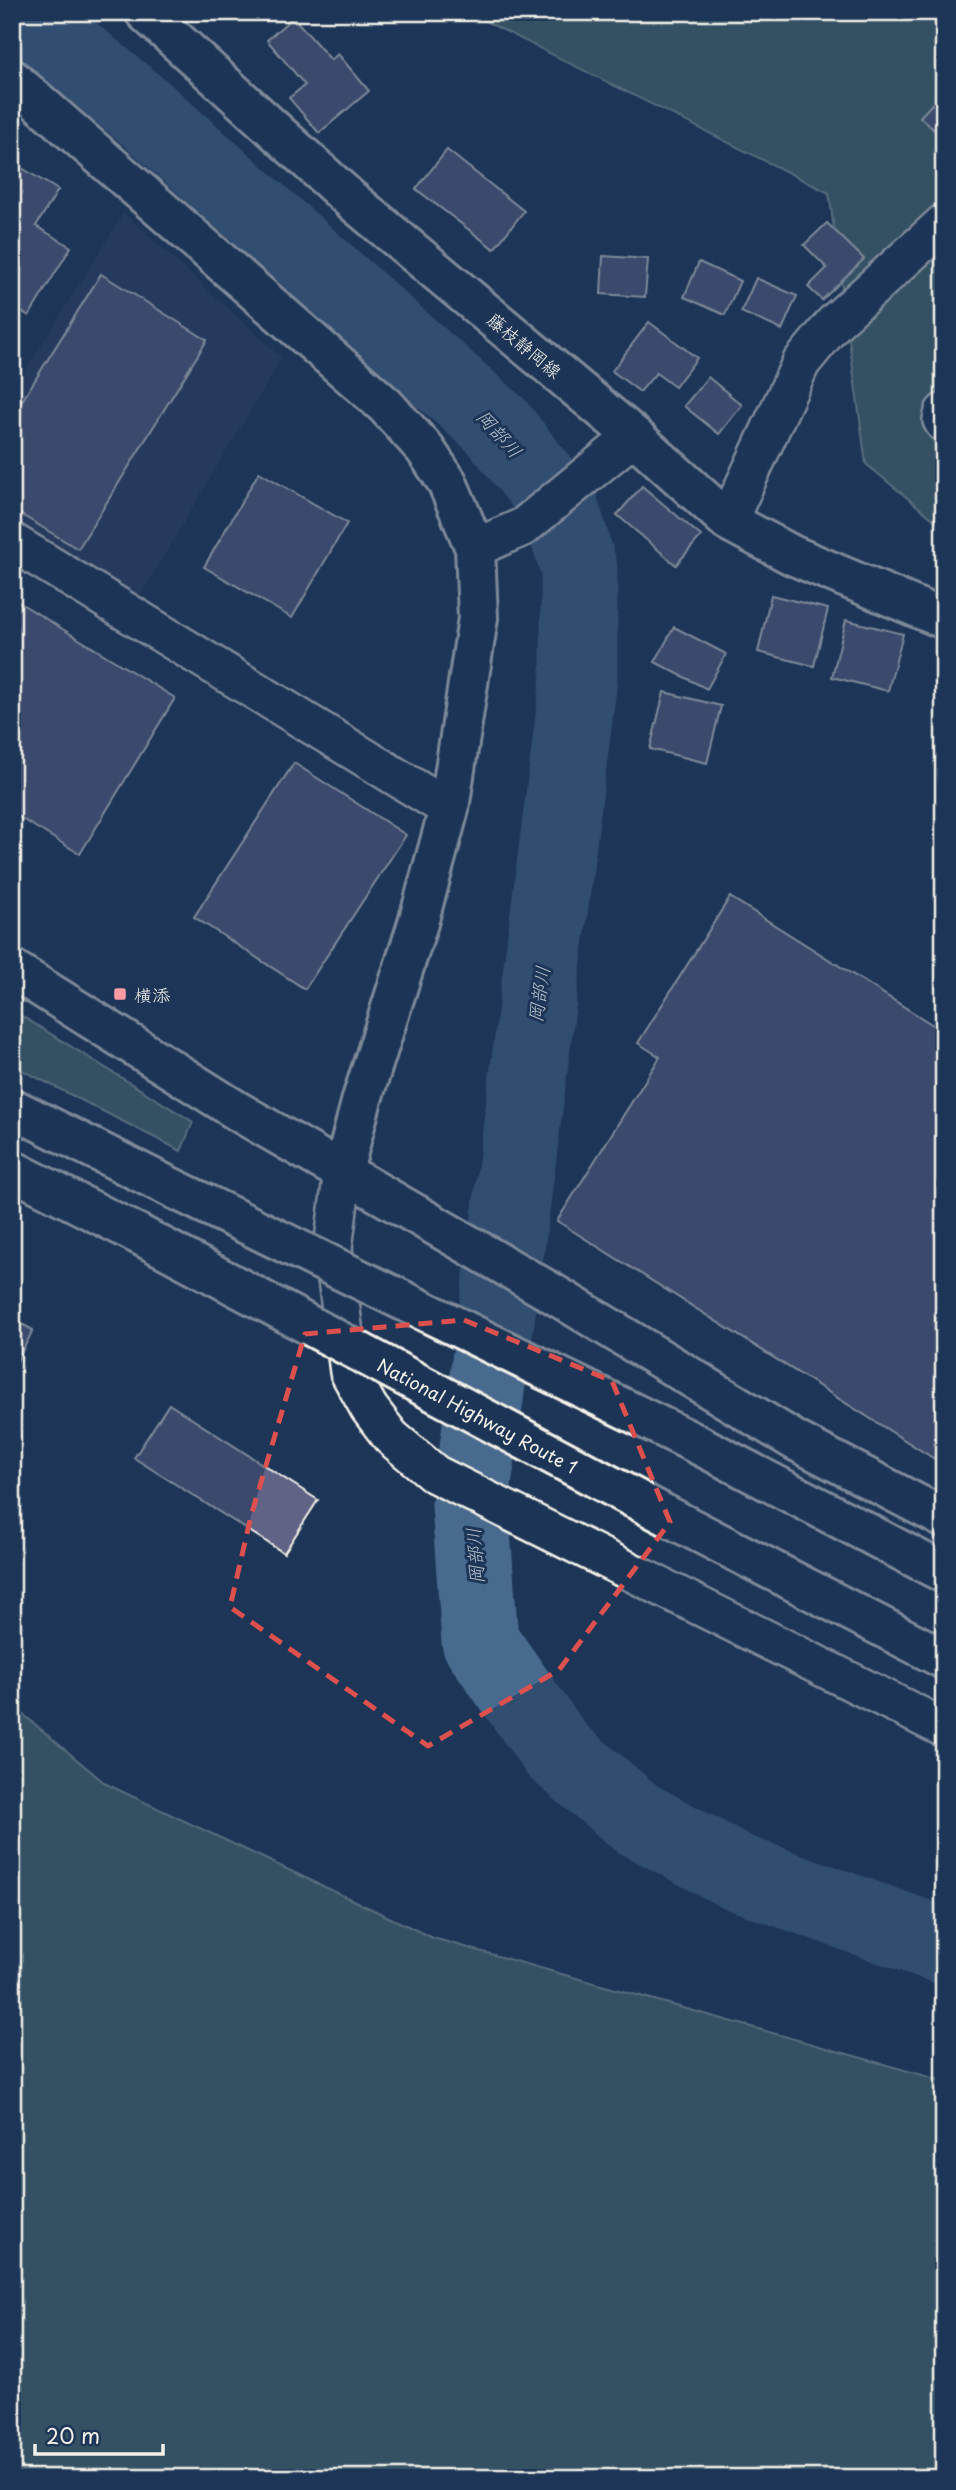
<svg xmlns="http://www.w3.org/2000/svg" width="956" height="2490" font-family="'Playpen Sans','Klee One',sans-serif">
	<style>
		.built { fill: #314265 }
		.green { fill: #517373; stroke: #a2b2ae; stroke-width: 2 }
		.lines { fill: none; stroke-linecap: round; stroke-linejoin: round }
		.river { stroke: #486b8f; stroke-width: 77 }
		.building { fill: #606286; stroke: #f4f1e8; stroke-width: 2 }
		.minor-casing { stroke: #f4f1e8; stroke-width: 42 }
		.tertiary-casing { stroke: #f4f1e8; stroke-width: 44 }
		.secondary-casing { stroke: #f4f1e8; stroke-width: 44 }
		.trunk-casing { stroke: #f4f1e8; stroke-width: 44 }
		.minor { stroke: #1d3557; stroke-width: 37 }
		.tertiary { stroke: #1d3557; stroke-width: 38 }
		.secondary { stroke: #1d3557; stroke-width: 38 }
		.trunk { stroke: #1d3557; stroke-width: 38 }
		.trunk-bridge-casing { stroke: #f4f1e8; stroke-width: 44; stroke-linecap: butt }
		.trunk-bridge { stroke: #1d3557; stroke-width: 38 }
		.marked { fill: none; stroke: #dc504e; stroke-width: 5; stroke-dasharray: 14 9; stroke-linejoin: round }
		.poi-dot { fill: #ff9aa2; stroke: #1d3557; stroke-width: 2.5 }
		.labels { text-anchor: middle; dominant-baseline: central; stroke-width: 6; stroke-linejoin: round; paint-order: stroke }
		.street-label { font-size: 18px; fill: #f4f1e8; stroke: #1d3557 }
		.poi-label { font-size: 18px; fill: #f4f1e8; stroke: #1d3557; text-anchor: start }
		.water-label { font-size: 19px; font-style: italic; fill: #b8c2c9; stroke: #1d3557 }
	</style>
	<rect width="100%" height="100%" fill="#1d3557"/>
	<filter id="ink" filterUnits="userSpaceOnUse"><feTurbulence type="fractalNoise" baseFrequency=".0143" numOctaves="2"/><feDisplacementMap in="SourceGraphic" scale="14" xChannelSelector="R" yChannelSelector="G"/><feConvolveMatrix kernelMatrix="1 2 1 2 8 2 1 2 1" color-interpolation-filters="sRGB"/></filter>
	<g filter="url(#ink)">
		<path class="built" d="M124,213L282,358L137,601L12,523V392Z"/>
		<g class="green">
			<path d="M467,12H944V528L866,464L829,193Z"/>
			<path d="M12,1010L193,1122L181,1151L12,1065Z"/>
			<path d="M12,1705L106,1784L433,1938L944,2081V2478H12Z"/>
		</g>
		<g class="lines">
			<path class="river" d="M23,12L145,113L497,426L560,506L579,569V679L507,1241L470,1505L480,1641L557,1751L636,1818L737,1872L944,1946"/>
		</g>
		<g class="building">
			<path d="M293,17L331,60L338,54L369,91L319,133L289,98L305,85L267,40Z"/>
			<path d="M944,91V139L920,117Z"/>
			<path d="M447,150L524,211L494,249L416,189Z"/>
			<path d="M12,162L58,190L36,226L71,247L29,316L12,306Z"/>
			<path d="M827,223L864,259L822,300L808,287L827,268L804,245Z"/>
			<path d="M603,256L648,259L645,297L601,294Z"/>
			<path d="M699,262L740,281L725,315L684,297Z"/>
			<path d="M101,274L207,340L78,549L12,509V417Z"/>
			<path d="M756,278L797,296L782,330L741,312Z"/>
			<path d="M649,322L697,358L675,387L656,373L640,392L612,371Z"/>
			<path d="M708,377L742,405L719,434L684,406Z"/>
			<path d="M259,472L347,523L292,618L204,567Z"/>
			<path d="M642,486L701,536L676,565L617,515Z"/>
			<path d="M771,595L828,609L814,666L758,652Z"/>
			<path d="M12,598L175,698L80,854L12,813Z"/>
			<path d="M846,620L903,634L888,691L832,677Z"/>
			<path d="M674,627L726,654L707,689L655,662Z"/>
			<path d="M664,692L721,706L707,763L650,749Z"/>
			<path d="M294,763L406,835L305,989L194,917Z"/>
			<path d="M730,897L944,1032V1465L557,1221L660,1057L638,1043Z"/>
			<path d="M12,1319L33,1330L12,1371Z"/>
			<path d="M169,1404L318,1500L284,1553L134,1458Z"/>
		</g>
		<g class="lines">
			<defs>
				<g id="minor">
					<path d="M944,412L942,420L944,423"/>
					<path d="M728,521L801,363L834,323L944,223"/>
					<path d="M12,542L449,809"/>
					<path d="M475,548L523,527L634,436"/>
					<path d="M343,1171L333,1248L349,1372L369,1408L391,1437L435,1474L944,1728"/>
				</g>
				<g id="tertiary">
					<path d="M12,79L385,405L425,449L447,482L475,548L478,618L449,809L418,923L362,1099L343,1171"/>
					<path d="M12,969L239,1112L552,1293L796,1441L944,1518"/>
				</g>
				<path id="secondary" d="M145,12L350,199L634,436L728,521L792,555L944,619"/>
				<g id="trunk">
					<path d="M12,1108L158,1181"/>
					<path d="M12,1170L138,1234"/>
					<path d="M701,1446L944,1573"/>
					<path d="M675,1520L944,1659"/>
				</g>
			</defs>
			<use href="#minor" class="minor-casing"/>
			<use href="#tertiary" class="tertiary-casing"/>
			<use href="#secondary" class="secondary-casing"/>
			<use href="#trunk" class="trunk-casing"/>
			<use href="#minor" class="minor"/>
			<use href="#tertiary" class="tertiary"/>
			<use href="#secondary" class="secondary"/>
			<use href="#trunk" class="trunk"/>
			<defs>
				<g id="trunk-bridge">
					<path d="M158,1181L701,1446"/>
					<path id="s1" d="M138,1234L675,1520"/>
				</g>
			</defs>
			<use href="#trunk-bridge" class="trunk-bridge-casing"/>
			<use href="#trunk-bridge" class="trunk-bridge"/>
		</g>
	</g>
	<path d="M0 0H956V2490H0ZM464,1320L612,1381L670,1522L559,1670L428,1746L230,1607L251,1516L305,1334Z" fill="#1d3557" fill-opacity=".55" fill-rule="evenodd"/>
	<path class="marked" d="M464,1320L612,1381L670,1522L559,1670L428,1746L230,1607L251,1516L305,1334Z"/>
	<rect class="poi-dot" x="113" y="987" width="14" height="14" rx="3.5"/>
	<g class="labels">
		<g class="street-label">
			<text transform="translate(525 345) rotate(40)">藤枝静岡線</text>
			<text stroke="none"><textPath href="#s1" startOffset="385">National Highway Route 1</textPath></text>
		</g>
		<g class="poi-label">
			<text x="134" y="994">横添</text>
		</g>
		<g class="water-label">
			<text transform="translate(500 433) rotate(48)">岡部川</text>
			<text transform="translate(538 994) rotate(-82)">岡部川</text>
			<text transform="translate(474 1556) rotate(-94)">岡部川</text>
		</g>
	</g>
	<rect width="956" height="2490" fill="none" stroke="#1d3557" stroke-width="42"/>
	<rect x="21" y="21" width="914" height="2448" fill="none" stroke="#f4f1e8" stroke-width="2.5" filter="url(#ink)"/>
	<path d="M35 2444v10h128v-10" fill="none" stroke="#f4f1e8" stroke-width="3.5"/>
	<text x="46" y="2444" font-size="21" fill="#f4f1e8" stroke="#1d3557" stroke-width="5" paint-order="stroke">20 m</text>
</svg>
